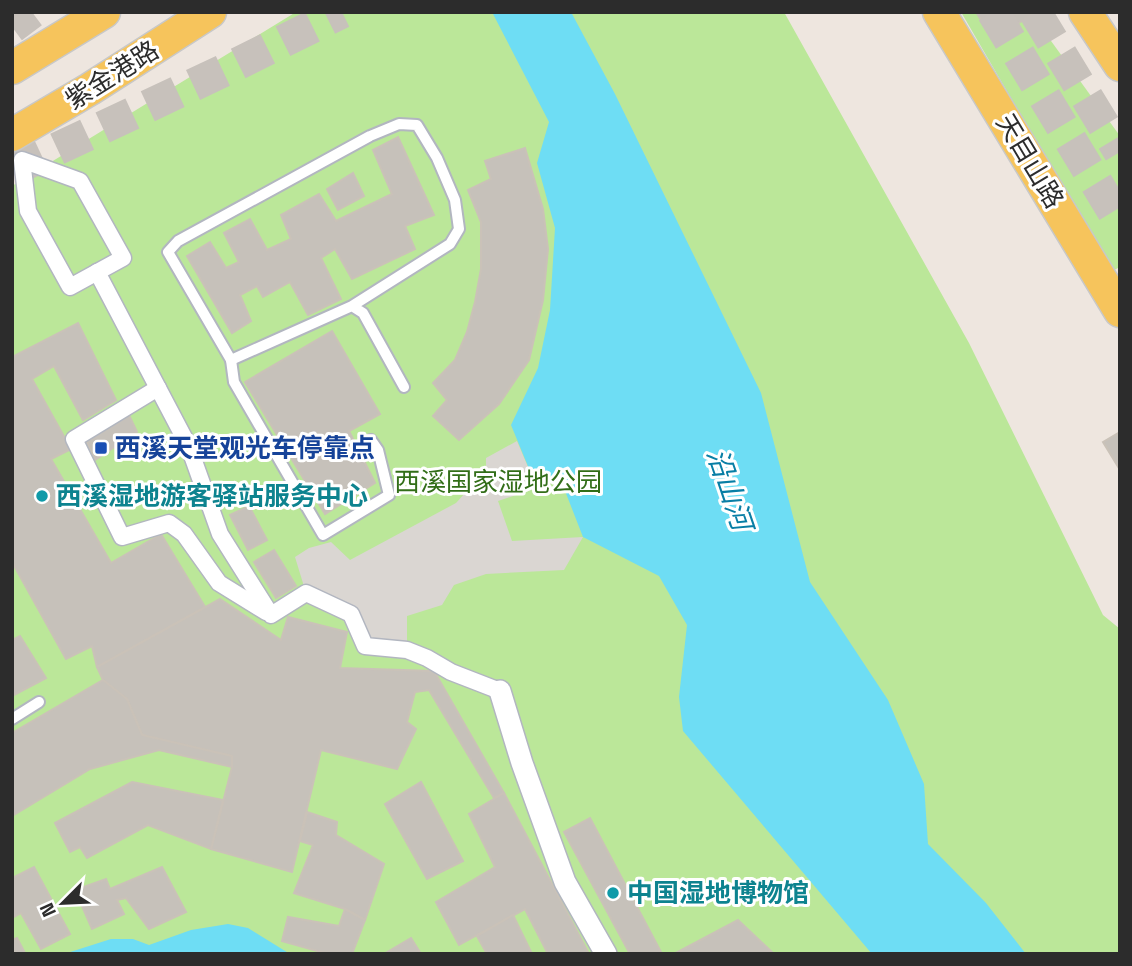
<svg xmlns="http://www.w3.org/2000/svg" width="1132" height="966" font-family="'Space Grotesk','Noto Sans SC',sans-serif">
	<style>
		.green { fill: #bbe799 }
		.plaza { fill: #dad6d2 }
		.water { fill: #6eddf4 }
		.building { fill: #c6c1ba; stroke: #cac2b8; stroke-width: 2 }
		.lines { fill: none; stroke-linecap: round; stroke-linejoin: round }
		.trunk-tunnel { stroke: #c7c1bb; stroke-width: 33; stroke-dasharray: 33 17; stroke-linecap: butt }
		.service-casing { stroke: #b2b6c0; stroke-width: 14 }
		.pedestrian-casing { stroke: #b2b6c0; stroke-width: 19 }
		.minor-casing { stroke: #b2b6c0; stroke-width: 24 }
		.primary-casing { stroke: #c8c8c8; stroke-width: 35 }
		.service { stroke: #fff; stroke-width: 10 }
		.pedestrian { stroke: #fff; stroke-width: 16 }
		.minor { stroke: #fff; stroke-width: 21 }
		.primary { stroke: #f6c45c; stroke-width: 32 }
		.transit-dot { fill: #1a4fb4; stroke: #fff; stroke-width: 2.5 }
		.culture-dot { fill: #0f9aa8; stroke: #fff; stroke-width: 2.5 }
		.labels { text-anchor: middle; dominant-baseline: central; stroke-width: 6; stroke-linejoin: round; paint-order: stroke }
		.street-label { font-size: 26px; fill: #2c2c2c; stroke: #fff }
		.transit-label { font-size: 26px; font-weight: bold; fill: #164399; stroke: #fff; text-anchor: start }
		.park-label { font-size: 26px; fill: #326e18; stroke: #fff }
		.culture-label { font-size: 26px; font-weight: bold; fill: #0d838f; stroke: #fff; text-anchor: start }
		.water-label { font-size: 28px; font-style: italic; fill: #087ea5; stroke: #fff }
	</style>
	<rect width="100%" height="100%" fill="#eee6df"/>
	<g class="green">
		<path d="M296,12H784L969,343L1103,615L1120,629V954H12V186Z"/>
		<path d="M961,12H1030L1120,136V267L1114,270L1058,179Z"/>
	</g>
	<path class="plaza" d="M517,441L537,488L498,501L512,541L583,537L564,570L486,574L454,585L442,605L407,616V650L365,646L351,614L306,593L295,557L309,548L331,542L350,560L456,503L486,470V458Z"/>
	<g class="water">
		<path d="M492,12H571L615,94L761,393L810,582L888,700L924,784L928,844L986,903L1026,954H872L683,731L679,697L687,625L659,576L583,537L560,478L537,488L511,425L538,368L550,310L555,228L537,163L549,122Z"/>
		<path d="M228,924L248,928L290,954H64L111,939H133L149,945L191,930Z"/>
	</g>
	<g class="building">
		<path d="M976,12H1036L993,39Z"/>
		<path d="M398,137L434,215L405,226L415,249L352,279L335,249L321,258L341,299L308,315L290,282L263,297L257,286L240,295L251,321L232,333L187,256L210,242L226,268L239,262L224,233L250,219L267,250L291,239L281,215L319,194L336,221L392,194L373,150Z"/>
		<path d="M525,148L543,209L548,249L543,300L529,360L499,404L459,440L433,416L447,400L433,383L455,360L467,332L475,302L481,269V222L468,190L491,179L485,161Z"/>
		<path d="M353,173L364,196L338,210L327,189Z"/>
		<path d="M78,323L116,400L83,420L54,366L32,379L71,449L51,459L111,563L161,534L205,607L97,667L92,646L66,659L12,562V357Z"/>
		<path d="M332,331L380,414L349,431L375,483L325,514L245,382Z"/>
		<path d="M128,413L137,432L95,460L84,436Z"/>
		<path d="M1120,432V470L1103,442Z"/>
		<path d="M249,506L267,540L248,550L230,515Z"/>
		<path d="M274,550L296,586L276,598L254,562Z"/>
		<path d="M220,599L281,640L288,617L347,632L340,668L434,671L504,793L494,798L429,690L415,692L407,722L416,729L397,769L321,750L292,872L211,849L232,767V756L142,735L127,699L103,680L97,667Z"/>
		<path d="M20,636L46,678L12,696V640Z"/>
		<path d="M103,680L127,699L142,735L232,756V767L159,750L90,769L12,816V733Z"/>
		<path d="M132,782L223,800L211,849L148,825L87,858L80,847L70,852L55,823Z"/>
		<path d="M421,782L463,861L427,879L385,804Z"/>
		<path d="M504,793L589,954H548L525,909L459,945L436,902L495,867L469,814Z"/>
		<path d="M307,812L337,822L336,835L384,864L365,920L345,909L294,893L313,845L300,841Z"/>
		<path d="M590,818L662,954H630L564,832Z"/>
		<path d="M34,867L70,934L41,949L21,913L12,918V878Z"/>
		<path d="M162,867L186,912L149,929L126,898L117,900L124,914L92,929L75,890L106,879L110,889Z"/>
		<path d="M345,909L365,920L352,954H328L282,941L288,917L339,926Z"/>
		<path d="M513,915L532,954H487L477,936Z"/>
		<path d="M738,920L774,954H674Z"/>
		<path d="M17,938L25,953L12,954V940Z"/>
		<path d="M411,938L421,954H384Z"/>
	</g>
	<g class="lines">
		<g class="trunk-tunnel">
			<path d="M993,12L1120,222"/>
			<path d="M1035,12L1120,152"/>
			<path d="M12,27L32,12"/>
			<path d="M12,170L227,69L342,12"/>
		</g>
		<defs>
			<g id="service">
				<path d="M352,306L450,244L459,229L455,200L437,158L417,125L399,124L370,136L178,241L168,252L231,360L352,306L363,313L404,387"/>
				<path d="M231,360L234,382L323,535L389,495L378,450L371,440"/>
				<path d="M12,719L39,702"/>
			</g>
			<g id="pedestrian">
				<path d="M22,160L80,181L123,258L70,287L28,211Z"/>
				<path d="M97,272L189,447L220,534L271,615L306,593L351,614L365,646L407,650L427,658L451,672L500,691"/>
				<path d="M158,388L74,439L122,537L169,523L184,534L219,583L266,612"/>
			</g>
			<path id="minor" d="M500,691L522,763L565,882L606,954"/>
			<g id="primary">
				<path d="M939,12L1120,311"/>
				<path d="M1085,12L1120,65"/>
				<path d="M12,68L104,12"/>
				<path d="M12,135L90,89L210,12"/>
			</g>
		</defs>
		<use href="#service" class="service-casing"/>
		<use href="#pedestrian" class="pedestrian-casing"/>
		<use href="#minor" class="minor-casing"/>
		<use href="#primary" class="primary-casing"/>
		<use href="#service" class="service"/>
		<use href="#pedestrian" class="pedestrian"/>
		<use href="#minor" class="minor"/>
		<use href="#primary" class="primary"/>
	</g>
	<rect class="transit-dot" x="94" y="441" width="14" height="14" rx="3.5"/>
	<g class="culture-dot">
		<circle cx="42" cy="496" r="7"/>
		<circle cx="613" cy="893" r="7"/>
	</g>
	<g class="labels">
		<g class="street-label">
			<text transform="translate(112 75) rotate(-32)">紫金港路</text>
			<text transform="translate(1030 161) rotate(59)">天目山路</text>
		</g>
		<g class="transit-label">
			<text x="115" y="448">西溪天堂观光车停靠点</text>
		</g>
		<g class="park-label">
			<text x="498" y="482">西溪国家湿地公园</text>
		</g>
		<g class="culture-label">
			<text x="56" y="496">西溪湿地游客驿站服务中心</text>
			<text x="627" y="893">中国湿地博物馆</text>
		</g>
		<g class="water-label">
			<text transform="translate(730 489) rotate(71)">沿山河</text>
		</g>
	</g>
	<rect width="1132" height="966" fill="none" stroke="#2c2c2c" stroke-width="28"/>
	<g transform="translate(63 903) rotate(246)" stroke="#ffffff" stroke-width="5" paint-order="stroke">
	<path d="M0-5L12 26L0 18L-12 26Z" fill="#2c2c2c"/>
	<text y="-10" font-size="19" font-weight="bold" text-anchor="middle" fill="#2c2c2c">N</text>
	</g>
</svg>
